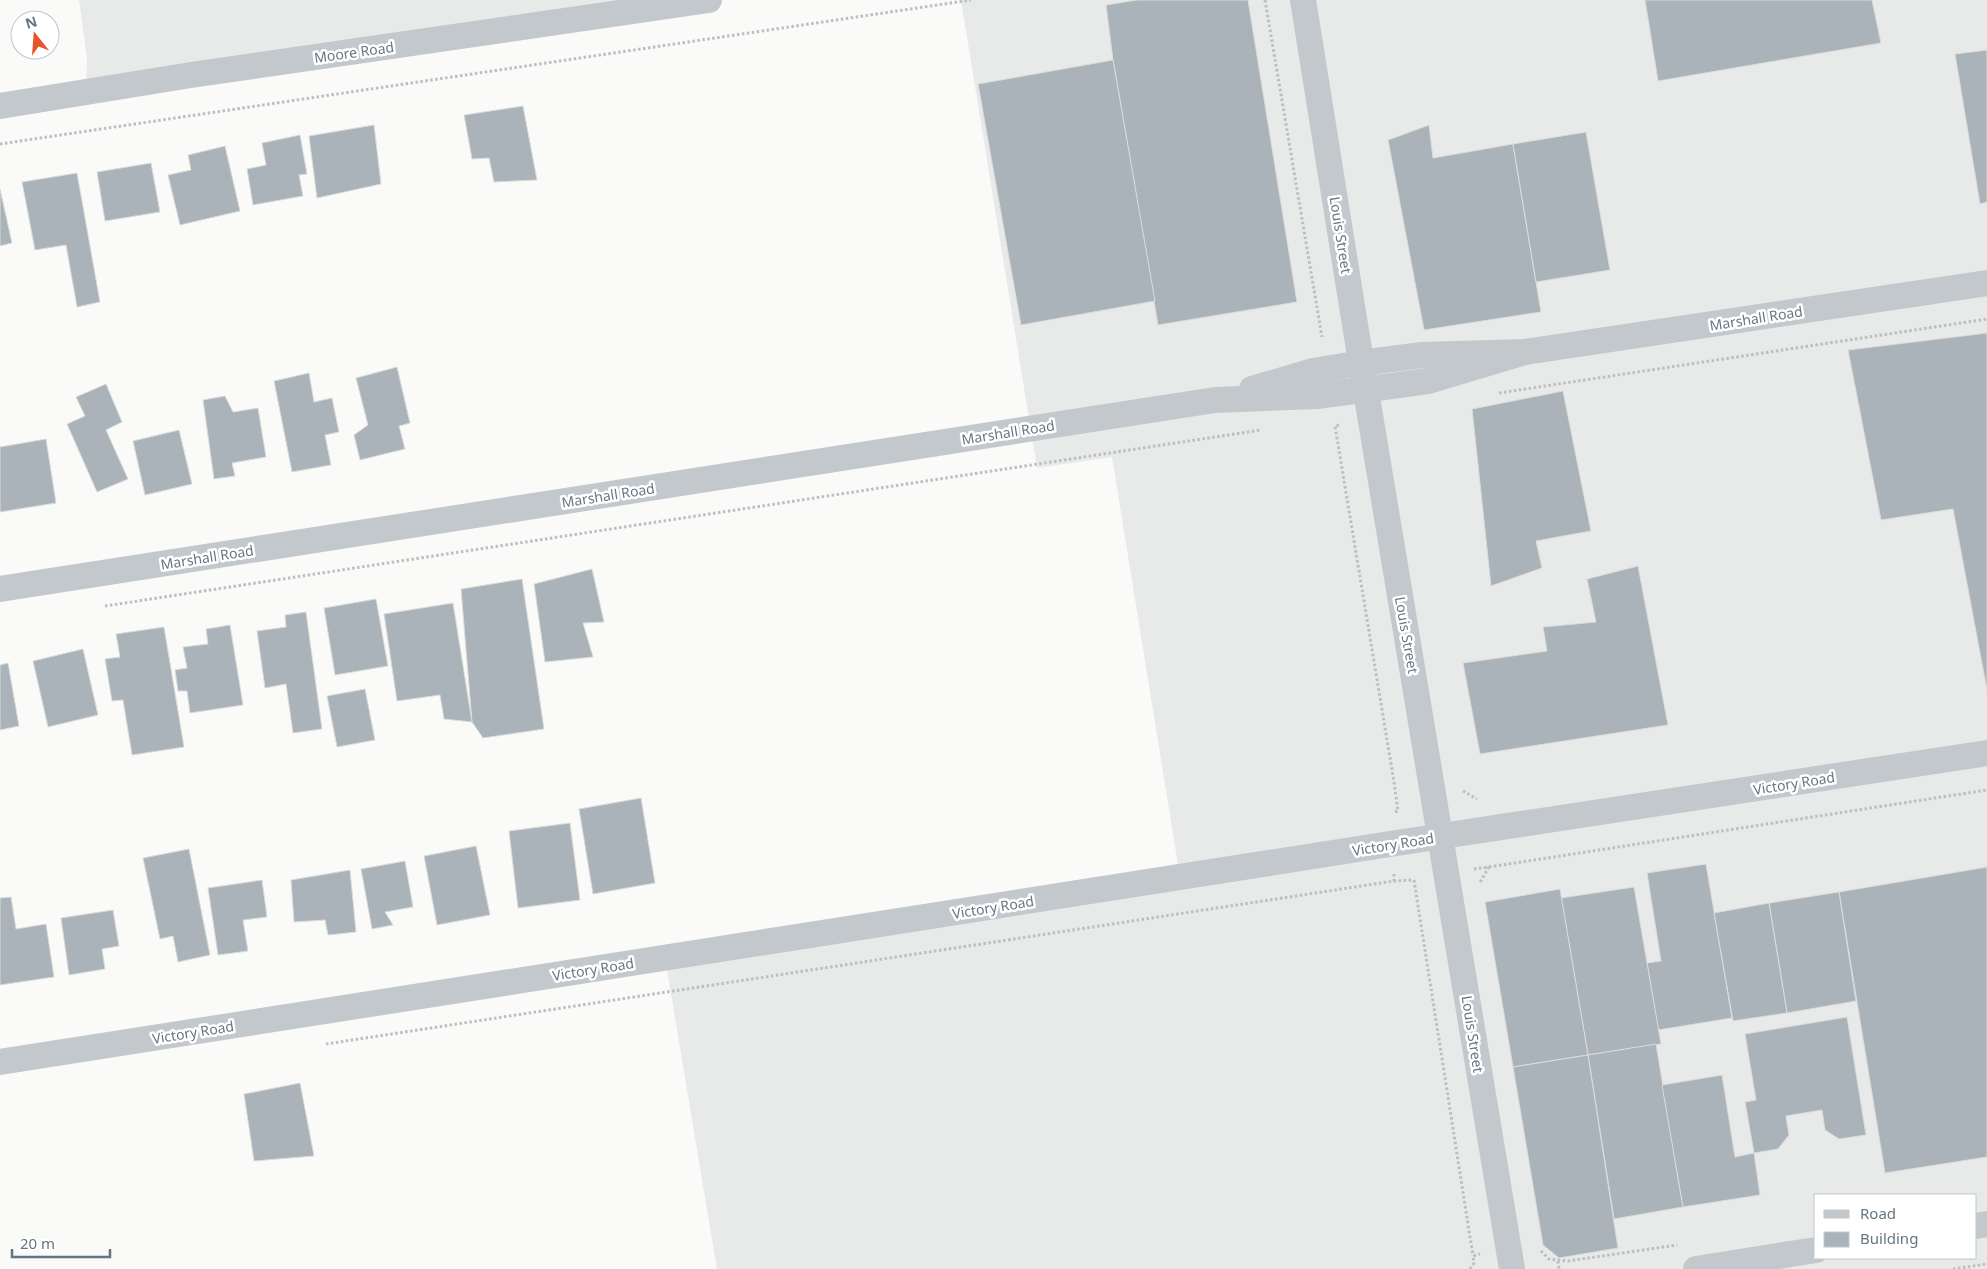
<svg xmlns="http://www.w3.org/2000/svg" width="1987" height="1269" font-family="'Noto Sans',sans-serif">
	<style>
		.built { fill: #e8e9e9; fill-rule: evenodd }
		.building { fill: #aab3b9; stroke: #dcdcda }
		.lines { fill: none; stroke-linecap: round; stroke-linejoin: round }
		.path { stroke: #bbbfc2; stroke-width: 3; stroke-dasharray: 2.5 2.5; stroke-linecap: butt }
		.minor { stroke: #c3c8cc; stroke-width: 26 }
		.labels { text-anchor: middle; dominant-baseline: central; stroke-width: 5; stroke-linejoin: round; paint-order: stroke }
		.street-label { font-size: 14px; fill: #657683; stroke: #fff }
	</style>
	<rect width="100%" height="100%" fill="#fafaf8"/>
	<g class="built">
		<path d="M79,0H709L86,92L87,59Z"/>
		<path d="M961,0H1987V1269H717L665,958L1180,877L1112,457L1037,468ZM1816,1195H1976V1258H1816Z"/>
	</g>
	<g class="building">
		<path d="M1137,0H1248L1297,302L1158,325L1113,60L1106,5Z"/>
		<path d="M1645,0H1872L1881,43L1658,81Z"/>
		<path d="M1987,50V202L1980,204L1955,54Z"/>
		<path d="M1113,60L1155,301L1021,325L978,84Z"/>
		<path d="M523,106L537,180L494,182L489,158L472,159L464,115Z"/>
		<path d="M374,125L381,184L317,198L309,136Z"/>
		<path d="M1429,125L1433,158L1513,144L1541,312L1424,330L1388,140Z"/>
		<path d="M1586,132L1610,270L1536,282L1513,144Z"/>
		<path d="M300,135L307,174L299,175L303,196L253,205L247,169L266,165L262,143Z"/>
		<path d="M225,146L240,211L180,225L168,175L191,170L188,155Z"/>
		<path d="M151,163L160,212L105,221L97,172Z"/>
		<path d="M77,173L100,302L77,307L66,245L35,250L22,182Z"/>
		<path d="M0,189L12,243L0,246Z"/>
		<path d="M1987,333V690L1953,509L1881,520L1848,350Z"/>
		<path d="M397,367L410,423L399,426L405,449L360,460L354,435L368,425L356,378Z"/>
		<path d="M309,373L314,402L332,398L339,432L325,435L331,465L292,472L274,381Z"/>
		<path d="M106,384L122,422L106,430L128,479L97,492L67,424L85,416L76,397Z"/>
		<path d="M1563,391L1591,531L1536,541L1542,568L1491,586L1472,409Z"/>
		<path d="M225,396L233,412L258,408L266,457L232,463L235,476L214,479L203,400Z"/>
		<path d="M179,430L192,484L145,495L133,441Z"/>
		<path d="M46,439L56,503L0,512V447Z"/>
		<path d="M1638,566L1668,725L1480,754L1463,663L1547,651L1543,627L1596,622L1587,579Z"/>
		<path d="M592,569L604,622L583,623L593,657L545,662L534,584Z"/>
		<path d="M522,579L544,729L483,738L472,722L461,589Z"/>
		<path d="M376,599L388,666L335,675L324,608Z"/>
		<path d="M453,603L472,722L444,719L440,695L397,701L384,614Z"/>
		<path d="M306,612L322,729L293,733L286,684L265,688L257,631L286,627L285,615Z"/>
		<path d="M230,625L243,705L190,713L187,691H178L175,670L187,668L183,647L208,644L206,629Z"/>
		<path d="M164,627L184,747L132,755L123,700L112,701L105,659L120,657L116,634Z"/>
		<path d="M83,649L98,715L48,727L33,661Z"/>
		<path d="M8,663L19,726L0,730V665Z"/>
		<path d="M365,689L375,740L337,747L327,696Z"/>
		<path d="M641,798L655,883L593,894L579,809Z"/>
		<path d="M570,823L580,900L518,908L509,831Z"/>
		<path d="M476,846L490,915L437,925L424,856Z"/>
		<path d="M189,849L210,955L178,962L173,936L160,939L143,858Z"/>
		<path d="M405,861L413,907L385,912L393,925L372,929L361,869Z"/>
		<path d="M1706,864L1732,1018L1658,1030L1647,963L1661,961L1647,873Z"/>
		<path d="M1987,867V1157L1885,1173L1839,892Z"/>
		<path d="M350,870L356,932L328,935L325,920L294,922L291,880Z"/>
		<path d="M262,880L267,917L243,920L248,951L218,955L208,888Z"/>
		<path d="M1634,887L1661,1044L1588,1055L1561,898Z"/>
		<path d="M1560,889L1588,1055L1513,1067L1485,902Z"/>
		<path d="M1839,892L1856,1001L1787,1013L1769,903Z"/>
		<path d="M11,897L16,929L46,924L54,977L0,985V898Z"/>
		<path d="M1769,903L1787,1013L1733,1021L1714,913Z"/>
		<path d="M113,910L119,946L102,949L105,969L69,975L61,918Z"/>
		<path d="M1847,1017L1866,1135L1839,1139L1825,1130L1822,1110L1786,1116L1789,1135L1778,1149L1754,1153L1745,1102L1756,1100L1745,1034Z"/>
		<path d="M1656,1044L1683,1207L1614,1219L1588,1055Z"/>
		<path d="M1588,1055L1618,1248L1559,1258L1543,1245L1513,1067Z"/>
		<path d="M1722,1075L1735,1157L1754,1153L1760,1195L1683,1207L1662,1085Z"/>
		<path d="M300,1083L314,1156L254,1161L244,1094Z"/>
	</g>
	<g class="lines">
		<g class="path">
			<path d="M1265,0L1322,337"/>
			<path d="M0,144L971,0"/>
			<path d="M1499,393L1987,319"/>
			<path d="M1339,425L1335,426L1394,782L1398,811L1395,812"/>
			<path d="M105,606L1261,430"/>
			<path d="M1463,791L1477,799"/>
			<path d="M1489,867L1987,790"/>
			<path d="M1474,869L1489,867L1479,884"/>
			<path d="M1394,874V881"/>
			<path d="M1414,880L1473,1256"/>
			<path d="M326,1044L1394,881L1413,880"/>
			<path d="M1541,1251L1549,1259L1568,1261L1677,1245"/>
			<path d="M1558,1261L1559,1269"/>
			<path d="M1470,1269L1474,1263L1473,1256L1480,1254"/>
			<path d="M1953,1269L1987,1264"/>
		</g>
		<g class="minor">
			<path d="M1303,0L1356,331L1512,1269"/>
			<path d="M0,106L191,75L709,0"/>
			<path d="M1252,389L1313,371L1361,363L1422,355L1525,352L1987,283"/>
			<path d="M0,589L1215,400L1317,396L1428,381L1525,352"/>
			<path d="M0,1062L1390,844L1987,753"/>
			<path d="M1976,1226L1987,1224"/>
			<path d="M1696,1269L1816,1250"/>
		</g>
	</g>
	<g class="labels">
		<g class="street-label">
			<text transform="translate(354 52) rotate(-8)">Moore Road</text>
			<text transform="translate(1341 235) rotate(81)">Louis Street</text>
			<text transform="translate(1756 318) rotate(-9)">Marshall Road</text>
			<text transform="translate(1008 432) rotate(-9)">Marshall Road</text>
			<text transform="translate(608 495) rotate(-9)">Marshall Road</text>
			<text transform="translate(207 557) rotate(-9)">Marshall Road</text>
			<text transform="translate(1407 635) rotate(80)">Louis Street</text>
			<text transform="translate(1794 783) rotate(-9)">Victory Road</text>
			<text transform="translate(1393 844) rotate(-9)">Victory Road</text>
			<text transform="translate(993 907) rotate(-9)">Victory Road</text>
			<text transform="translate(593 969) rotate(-9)">Victory Road</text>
			<text transform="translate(193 1032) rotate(-9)">Victory Road</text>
			<text transform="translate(1473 1034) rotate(81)">Louis Street</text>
		</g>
	</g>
	<rect x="1814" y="1194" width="162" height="65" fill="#ffffff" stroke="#c1c8cd"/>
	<rect x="1824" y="1210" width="25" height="8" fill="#c3c8cc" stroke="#c1c8cd"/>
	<text x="1860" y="1219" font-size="15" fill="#657683">Road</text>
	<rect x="1824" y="1232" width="25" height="15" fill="#aab3b9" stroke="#c1c8cd"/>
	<text x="1860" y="1244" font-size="15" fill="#657683">Building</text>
	<g transform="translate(35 35) rotate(343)"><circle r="24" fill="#ffffff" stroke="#c1c8cd"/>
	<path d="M0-4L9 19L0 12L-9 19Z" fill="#e4572e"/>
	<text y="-8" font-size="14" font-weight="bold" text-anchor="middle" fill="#657683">N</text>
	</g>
	<path d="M12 1249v8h98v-8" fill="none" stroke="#657683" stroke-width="2.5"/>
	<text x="20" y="1249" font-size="15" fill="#657683" stroke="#ffffff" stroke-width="4" paint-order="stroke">20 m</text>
</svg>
